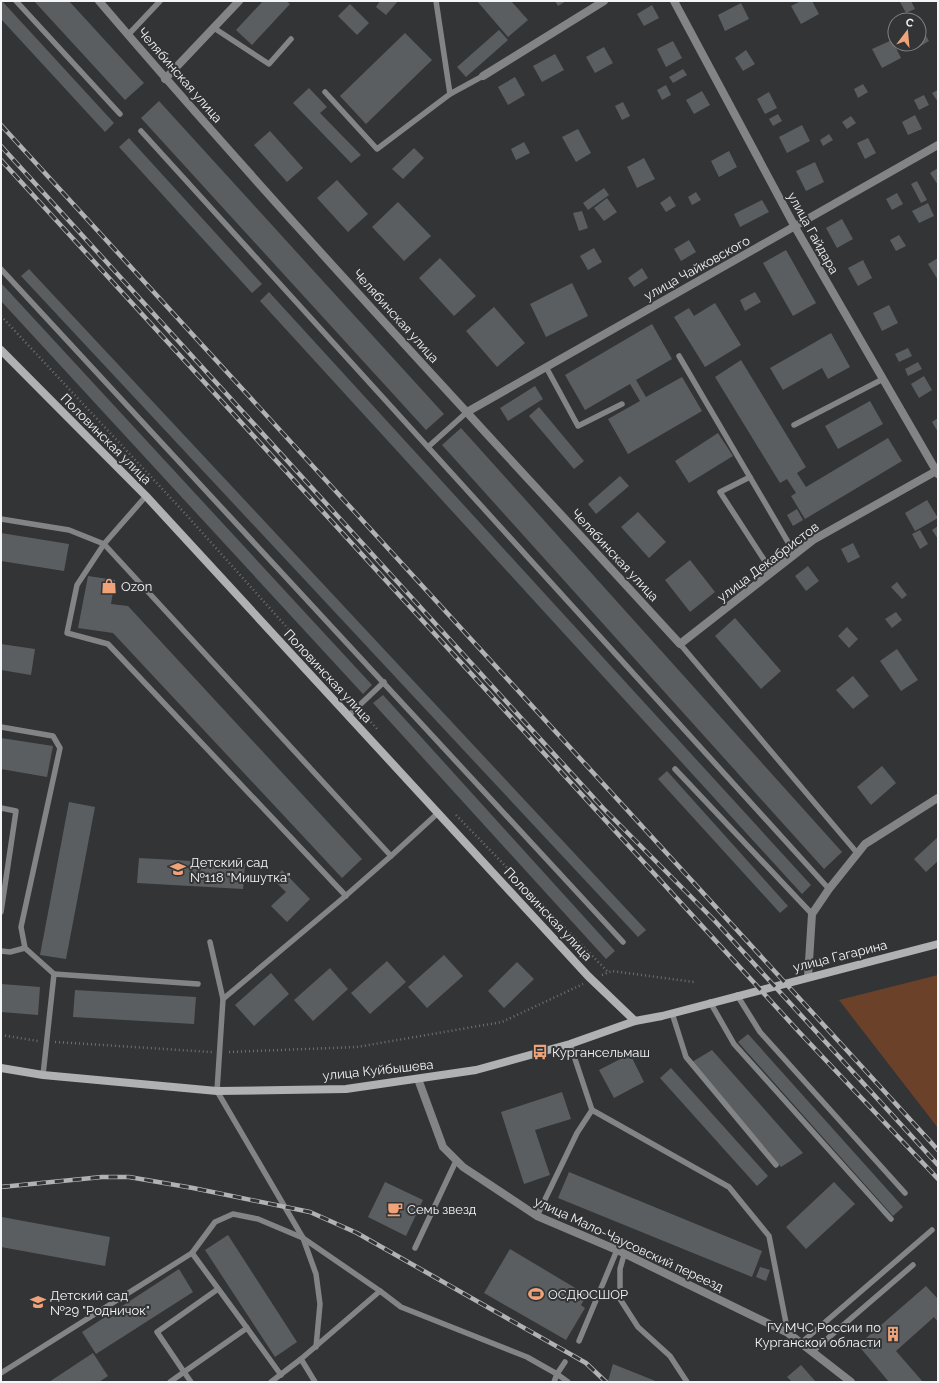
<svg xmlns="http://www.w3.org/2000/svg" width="939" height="1383" font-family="Raleway,sans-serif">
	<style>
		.green { fill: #6c4129 }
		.building { fill: #5b5e60 }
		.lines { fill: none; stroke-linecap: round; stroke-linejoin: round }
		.path { stroke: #6f7172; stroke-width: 2.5; stroke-dasharray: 1 3; stroke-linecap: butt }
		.service { stroke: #828485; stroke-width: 5.5 }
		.minor { stroke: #828485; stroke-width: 8 }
		.secondary { stroke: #afb1b2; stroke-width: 8 }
		.rail-casing { stroke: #b0b2b3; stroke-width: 4.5 }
		.rail { stroke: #323436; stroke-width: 3; stroke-dasharray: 9; stroke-linecap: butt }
		.labels { text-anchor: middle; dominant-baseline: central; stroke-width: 4; stroke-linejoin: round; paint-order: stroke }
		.street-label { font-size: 13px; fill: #f3f5f6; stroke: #323436 }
		.poi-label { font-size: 13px; fill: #f3f5f6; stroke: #323436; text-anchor: start }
	</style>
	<rect width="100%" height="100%" fill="#323436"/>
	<path class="green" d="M938,975V1128L839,1000Z"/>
	<g class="building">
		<path d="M2,1L114,123L105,132L1,19Z"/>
		<path d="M34,1H69L144,83L125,100Z"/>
		<path d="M263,1H286L290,4L252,45L236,30Z"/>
		<path d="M380,1H398L386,15L376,7Z"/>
		<path d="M477,1H511L528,20L508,37Z"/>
		<path d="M555,1H566L558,6Z"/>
		<path d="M801,1H812L819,14L801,24L791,6Z"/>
		<path d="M902,1H911L915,9L906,13L900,2Z"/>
		<path d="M741,3L749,19L725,31L718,15Z"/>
		<path d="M350,4L369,23L357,35L338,16Z"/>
		<path d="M652,5L659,18L644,26L637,14Z"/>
		<path d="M919,23L929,41L914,50L910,44H919Z"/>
		<path d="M499,30L508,40L466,77L457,67Z"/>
		<path d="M405,33L432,60L366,124L340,96Z"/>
		<path d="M892,40L901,58L882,68L872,49Z"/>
		<path d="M673,41L682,58L666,67L657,49Z"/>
		<path d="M604,47L613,63L595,73L586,57Z"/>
		<path d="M746,50L755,64L743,71L735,58Z"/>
		<path d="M555,54L564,70L542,82L533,66Z"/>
		<path d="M683,69L687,75L673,83L669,77Z"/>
		<path d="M515,77L525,95L508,105L498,87Z"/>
		<path d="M863,84L868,92L858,98L854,89Z"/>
		<path d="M666,85L671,95L662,100L657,90Z"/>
		<path d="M309,88L327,107L320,113L361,155L351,163L293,103Z"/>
		<path d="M938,90V102L932,93Z"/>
		<path d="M702,91L710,105L694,114L686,100Z"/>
		<path d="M769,92L777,108L765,114L757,99Z"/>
		<path d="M924,95L929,105L919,110L914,100Z"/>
		<path d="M159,101L444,414L426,430L141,118Z"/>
		<path d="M623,102L630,116L622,120L615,106Z"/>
		<path d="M778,114L782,121L773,126L769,119Z"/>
		<path d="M915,115L922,129L908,135L902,122Z"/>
		<path d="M851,116L856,123L847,129L842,122Z"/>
		<path d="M802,125L810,141L787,153L779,137Z"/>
		<path d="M578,129L591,153L576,162L562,137Z"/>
		<path d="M270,131L303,168L287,182L254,145Z"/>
		<path d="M829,134L833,140L823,146L820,140Z"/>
		<path d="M129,138L262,284L252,293L119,147Z"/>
		<path d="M868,138L876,153L865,159L857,143Z"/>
		<path d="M524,142L530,153L516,160L511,149Z"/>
		<path d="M414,148L424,158L403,179L392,169Z"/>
		<path d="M729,151L737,167L719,177L711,161Z"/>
		<path d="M644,158L655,179L637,188L627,167Z"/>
		<path d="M815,162L824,182L806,191L796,171Z"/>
		<path d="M938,168V185L930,173Z"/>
		<path d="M337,180L368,214L348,232L317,198Z"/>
		<path d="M917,181L927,200L921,203L911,184Z"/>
		<path d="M604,188L609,195L588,210L583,203Z"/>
		<path d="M696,192L701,200L692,205L688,197Z"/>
		<path d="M897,193L903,204L892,210L886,199Z"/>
		<path d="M670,196L676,206L666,212L660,203Z"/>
		<path d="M607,198L617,212L604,221L594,208Z"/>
		<path d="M762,200L769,212L740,227L734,214Z"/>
		<path d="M398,202L431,236L404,261L372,227Z"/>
		<path d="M928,203L934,216L919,223L912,211Z"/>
		<path d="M582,211L588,228L579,231L573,213Z"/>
		<path d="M842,219L853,239L837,248L826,228Z"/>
		<path d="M899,235L906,246L896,251L890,240Z"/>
		<path d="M689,240L696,252L681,261L674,249Z"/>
		<path d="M594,248L602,262L588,270L580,256Z"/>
		<path d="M786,250L816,303L793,316L763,263Z"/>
		<path d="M440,258L476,296L454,316L419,278Z"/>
		<path d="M938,258V280L928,264Z"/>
		<path d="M863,260L872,278L858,286L848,268Z"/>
		<path d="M642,268L648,278L634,287L628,278Z"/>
		<path d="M29,269L646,930L638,937L21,276Z"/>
		<path d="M1,283L372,685L363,694L1,301Z"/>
		<path d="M572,283L588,316L546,337L530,304Z"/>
		<path d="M269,292L811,885L802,894L260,301Z"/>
		<path d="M755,292L761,302L745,311L740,300Z"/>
		<path d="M715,303L741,345L705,367L674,317L689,308L694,316Z"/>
		<path d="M889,305L898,323L882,331L873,313Z"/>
		<path d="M494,307L525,343L497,367L466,331Z"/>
		<path d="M652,324L672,359L636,380L646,397L682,377L702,411L628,454L608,419L640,401L630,384L585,410L565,375Z"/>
		<path d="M831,333L850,367L828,379L822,368L783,390L770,368Z"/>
		<path d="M908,348L912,356L899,362L895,354Z"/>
		<path d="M741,360L806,467L797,473L806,487L888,438L902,461L805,519L791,496L796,493L787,479L780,483L715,377Z"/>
		<path d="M918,362L922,369L908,376L905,369Z"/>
		<path d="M924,376L932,390L919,398L911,384Z"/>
		<path d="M535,386L543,399L508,421L500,408Z"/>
		<path d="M870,401L883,424L838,449L825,426Z"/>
		<path d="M539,407L584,461L574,469L529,416Z"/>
		<path d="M938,418V432L932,422Z"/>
		<path d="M461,428L842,852L824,869L442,445Z"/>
		<path d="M718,433L733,456L689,483L675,461Z"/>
		<path d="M620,476L629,486L596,514L588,504Z"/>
		<path d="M927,500L938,518L915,531L905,513Z"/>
		<path d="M797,509L803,520L793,526L787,515Z"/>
		<path d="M638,512L666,542L649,558L621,527Z"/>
		<path d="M938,526V539L932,530Z"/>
		<path d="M920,530L928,544L920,549L912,534Z"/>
		<path d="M1,533L69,544L64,571L1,561Z"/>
		<path d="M853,543L860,557L848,563L841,549Z"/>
		<path d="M690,560L715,592L690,612L665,580Z"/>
		<path d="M808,566L819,581L806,591L795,576Z"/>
		<path d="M88,576L115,580L111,604L128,606L362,859L342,878L113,633L78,628Z"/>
		<path d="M897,582L907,595L902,599L891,587Z"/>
		<path d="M896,612L902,620L892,628L885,619Z"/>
		<path d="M735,618L781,671L761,689L715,636Z"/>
		<path d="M847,627L858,639L849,648L838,636Z"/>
		<path d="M1,644L35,649L31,675L1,670Z"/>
		<path d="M897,649L918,680L901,691L880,661Z"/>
		<path d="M853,676L869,696L853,709L836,690Z"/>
		<path d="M383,695L615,951L606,959L373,703Z"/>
		<path d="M1,738L53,746L47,777L1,769Z"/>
		<path d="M882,766L896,783L871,805L857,787Z"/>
		<path d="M667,771L788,906L780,913L658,779Z"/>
		<path d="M69,802L95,807L66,959L40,955Z"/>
		<path d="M938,837V861L926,872L914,859Z"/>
		<path d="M139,858L245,864L243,889L137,883Z"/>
		<path d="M282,870L310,899L287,922L271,906L286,892L273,879Z"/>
		<path d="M444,955L463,976L427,1008L408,987Z"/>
		<path d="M387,961L406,982L370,1014L351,993Z"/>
		<path d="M517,962L534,979L504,1008L488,991Z"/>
		<path d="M330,968L348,989L313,1021L294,1000Z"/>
		<path d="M271,973L289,994L254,1026L235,1005Z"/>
		<path d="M1,984L40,987L38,1015L1,1012Z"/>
		<path d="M75,990L196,997L194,1024L73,1017Z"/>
		<path d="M748,1034L903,1207L893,1216L738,1042Z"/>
		<path d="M712,1050L803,1153L781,1167L692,1062Z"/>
		<path d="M630,1054L644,1082L614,1098L599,1070Z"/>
		<path d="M671,1068L768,1176L757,1186L660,1078Z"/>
		<path d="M562,1092L571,1119L535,1130L550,1175L524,1184L501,1112Z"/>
		<path d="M569,1172L762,1251L752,1277L558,1198Z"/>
		<path d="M385,1182L423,1200L406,1236L368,1217Z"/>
		<path d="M834,1182L855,1204L806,1249L786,1227Z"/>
		<path d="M2,1217L110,1237L105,1266L1,1247Z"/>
		<path d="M228,1235L297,1342L275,1357L205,1250Z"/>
		<path d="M510,1249L587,1295L581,1305L585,1308L566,1340L484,1293Z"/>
		<path d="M760,1267L770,1270L766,1281L756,1277Z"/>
		<path d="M179,1269L193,1292L96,1354L82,1332Z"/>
		<path d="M926,1286L938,1299V1322L934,1317L896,1351L923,1382H889L858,1345Z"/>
		<path d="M93,1353L108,1376L99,1382H49Z"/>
		<path d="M613,1364L658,1382H610L608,1381Z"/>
		<path d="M801,1365L816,1382H792L787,1377Z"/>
	</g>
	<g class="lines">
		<g class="path">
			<path d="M1,316L181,509L352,700"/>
			<path d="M363,713L378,730"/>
			<path d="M456,815L608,972"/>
			<path d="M602,975L612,971L694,982"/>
			<path d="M1,1035L38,1041"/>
			<path d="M55,1042L212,1052"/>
			<path d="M229,1052L357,1047L502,1022L583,984"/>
		</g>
		<g class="service">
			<path d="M16,1L120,114"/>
			<path d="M436,1L450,94"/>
			<path d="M214,28L269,64L291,39"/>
			<path d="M128,35L160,1"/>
			<path d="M325,92L377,149L450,94L483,76"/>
			<path d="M141,131L829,889"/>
			<path d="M1,269L623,942"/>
			<path d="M679,356L795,554"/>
			<path d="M546,367L578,426L622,404"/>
			<path d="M794,425L883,379"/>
			<path d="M428,447L467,412"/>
			<path d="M750,477L720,492L772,572"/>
			<path d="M146,496L104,544L391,856L438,813"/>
			<path d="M1,519L69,530L104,544L77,585L67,633L108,644L346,896"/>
			<path d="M680,644L858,854"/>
			<path d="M348,716L384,682"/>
			<path d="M1,727L53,736L60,748L21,927L25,948L54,974L43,1075"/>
			<path d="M675,769L812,914"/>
			<path d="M1,808L16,811L1,912"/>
			<path d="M210,942L223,999L217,1091L303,1238L380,1291L301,1359L271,1382"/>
			<path d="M1,951L10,952L25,948"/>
			<path d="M54,974L198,984"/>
			<path d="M737,995L760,1032L905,1193"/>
			<path d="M223,999L342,899L391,856"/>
			<path d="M710,1002L734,1044L891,1219"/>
			<path d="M672,1013L686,1057L776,1165"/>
			<path d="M592,1110L729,1187L769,1236L788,1333"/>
			<path d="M537,1216L577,1133L592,1110L570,1044"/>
			<path d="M415,1248L456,1161"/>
			<path d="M192,1253L215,1222L233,1214L258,1219L303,1238L316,1274L320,1304L316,1347"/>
			<path d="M624,1255L620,1269V1299L638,1327L670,1356L687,1382"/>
			<path d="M218,1289L157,1332L184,1372L247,1328L281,1375"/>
			<path d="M380,1291L401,1307L527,1357L557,1374L565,1362"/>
			<path d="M579,1341L617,1250"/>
			<path d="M801,1343L932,1230"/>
			<path d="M812,1352L913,1265"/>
			<path d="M301,1359L315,1382"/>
			<path d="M1,1373L192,1253L247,1328"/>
			<path d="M170,1382L184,1372L191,1382"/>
			<path d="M554,1382L557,1374L568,1382"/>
		</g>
		<g class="minor">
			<path d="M99,1C287,221 485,431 680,644L813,540L938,470"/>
			<path d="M674,1L795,227L938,474"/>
			<path d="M483,76L604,1"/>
			<path d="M165,79L239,1"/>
			<path d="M467,412L938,145"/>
			<path d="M808,977L812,914L829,889L865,844L938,798"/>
			<path d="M418,1079L443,1147L463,1167L537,1216L617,1250L788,1333L851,1382"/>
		</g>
		<g class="secondary">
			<path d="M1,350L146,496L588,976L635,1021"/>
			<path d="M1,1068L43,1075L217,1091L346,1089L476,1070L570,1044L635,1021L662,1016L938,944"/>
		</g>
		<defs>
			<g id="rail">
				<path d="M1,125L938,1150"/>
				<path d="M1,146L603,808L714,920L938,1165"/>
				<path d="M1,160L800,1033L938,1179"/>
				<path d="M1,1187L102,1177H129L193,1188L310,1212L357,1233L586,1363L606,1382"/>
			</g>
		</defs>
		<use href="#rail" class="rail-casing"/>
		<use href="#rail" class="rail"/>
	</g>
	<defs>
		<symbol id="shop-bare" viewBox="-9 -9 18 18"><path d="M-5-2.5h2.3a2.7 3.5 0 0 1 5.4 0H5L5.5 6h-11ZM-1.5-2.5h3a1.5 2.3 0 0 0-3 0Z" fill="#f0a278" stroke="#323436" stroke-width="2.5" paint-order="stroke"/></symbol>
		<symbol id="school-bare" viewBox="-9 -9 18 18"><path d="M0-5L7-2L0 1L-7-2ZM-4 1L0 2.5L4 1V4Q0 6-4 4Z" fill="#f0a278" stroke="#323436" stroke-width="2.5" paint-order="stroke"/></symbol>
		<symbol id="bus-bare" viewBox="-9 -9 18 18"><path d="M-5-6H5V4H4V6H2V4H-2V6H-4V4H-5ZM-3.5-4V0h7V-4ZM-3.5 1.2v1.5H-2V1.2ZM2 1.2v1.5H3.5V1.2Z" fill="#f0a278" stroke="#323436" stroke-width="2.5" paint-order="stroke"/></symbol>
		<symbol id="cafe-bare" viewBox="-9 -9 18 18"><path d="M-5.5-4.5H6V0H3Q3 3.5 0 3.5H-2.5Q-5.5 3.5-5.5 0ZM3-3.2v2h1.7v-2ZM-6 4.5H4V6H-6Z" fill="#f0a278" stroke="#323436" stroke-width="2.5" paint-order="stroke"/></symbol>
		<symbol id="stadium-bare" viewBox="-9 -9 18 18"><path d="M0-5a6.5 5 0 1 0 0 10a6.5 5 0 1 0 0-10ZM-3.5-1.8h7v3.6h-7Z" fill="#f0a278" stroke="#323436" stroke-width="2.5" paint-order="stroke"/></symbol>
		<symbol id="building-bare" viewBox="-9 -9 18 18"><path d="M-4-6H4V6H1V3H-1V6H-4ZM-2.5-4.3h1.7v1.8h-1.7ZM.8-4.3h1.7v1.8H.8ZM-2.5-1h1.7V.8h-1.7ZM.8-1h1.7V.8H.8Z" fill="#f0a278" stroke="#323436" stroke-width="2.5" paint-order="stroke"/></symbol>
	</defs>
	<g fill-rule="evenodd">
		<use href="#shop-bare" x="98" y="575" width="22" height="22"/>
		<use href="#school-bare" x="167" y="858" width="22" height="22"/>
		<use href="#bus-bare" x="529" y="1041" width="22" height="22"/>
		<use href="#cafe-bare" x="384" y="1198" width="22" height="22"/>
		<use href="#stadium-bare" x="525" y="1283" width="22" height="22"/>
		<use href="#school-bare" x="27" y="1291" width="22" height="22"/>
		<use href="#building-bare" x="882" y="1323" width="22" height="22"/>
	</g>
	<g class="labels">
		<g class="street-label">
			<text transform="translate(180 75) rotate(49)">Челябинская улица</text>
			<text transform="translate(813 233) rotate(61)">улица Гайдара</text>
			<text transform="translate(697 268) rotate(-29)">улица Чайковского</text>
			<text transform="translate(396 316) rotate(48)">Челябинская улица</text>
			<text transform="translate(106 439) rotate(45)">Половинская улица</text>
			<text transform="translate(615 555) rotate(47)">Челябинская улица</text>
			<text transform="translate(768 562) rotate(-37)">улица Декабристов</text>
			<text transform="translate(328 676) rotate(47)">Половинская улица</text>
			<text transform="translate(548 914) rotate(47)">Половинская улица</text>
			<text transform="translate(840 956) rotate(-14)">улица Гагарина</text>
			<text transform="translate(378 1070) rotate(-6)">улица Куйбышева</text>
			<text transform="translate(629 1244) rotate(25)">улица Мало-Чаусовский переезд</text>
		</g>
		<g class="poi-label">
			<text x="121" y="586">Ozon</text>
			<text x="190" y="862">Детский сад<tspan x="190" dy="15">№118 "Мишутка"</tspan></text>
			<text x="552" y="1052">Кургансельмаш</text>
			<text x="407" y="1209">Семь звезд</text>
			<text x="548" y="1294">ОСДЮСШОР</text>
			<text x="50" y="1295">Детский сад<tspan x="50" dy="15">№29 "Родничок"</tspan></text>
			<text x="881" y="1327" text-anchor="end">ГУ МЧС России по<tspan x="881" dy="15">Курганской области</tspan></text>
		</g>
	</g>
	<rect width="939" height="1383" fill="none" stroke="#f3f5f6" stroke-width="4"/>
	<g transform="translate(907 32) rotate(16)"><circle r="19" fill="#323436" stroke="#7f8183"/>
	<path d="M0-3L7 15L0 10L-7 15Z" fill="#f0a278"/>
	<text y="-6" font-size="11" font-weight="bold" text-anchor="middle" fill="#f3f5f6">С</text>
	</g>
</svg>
